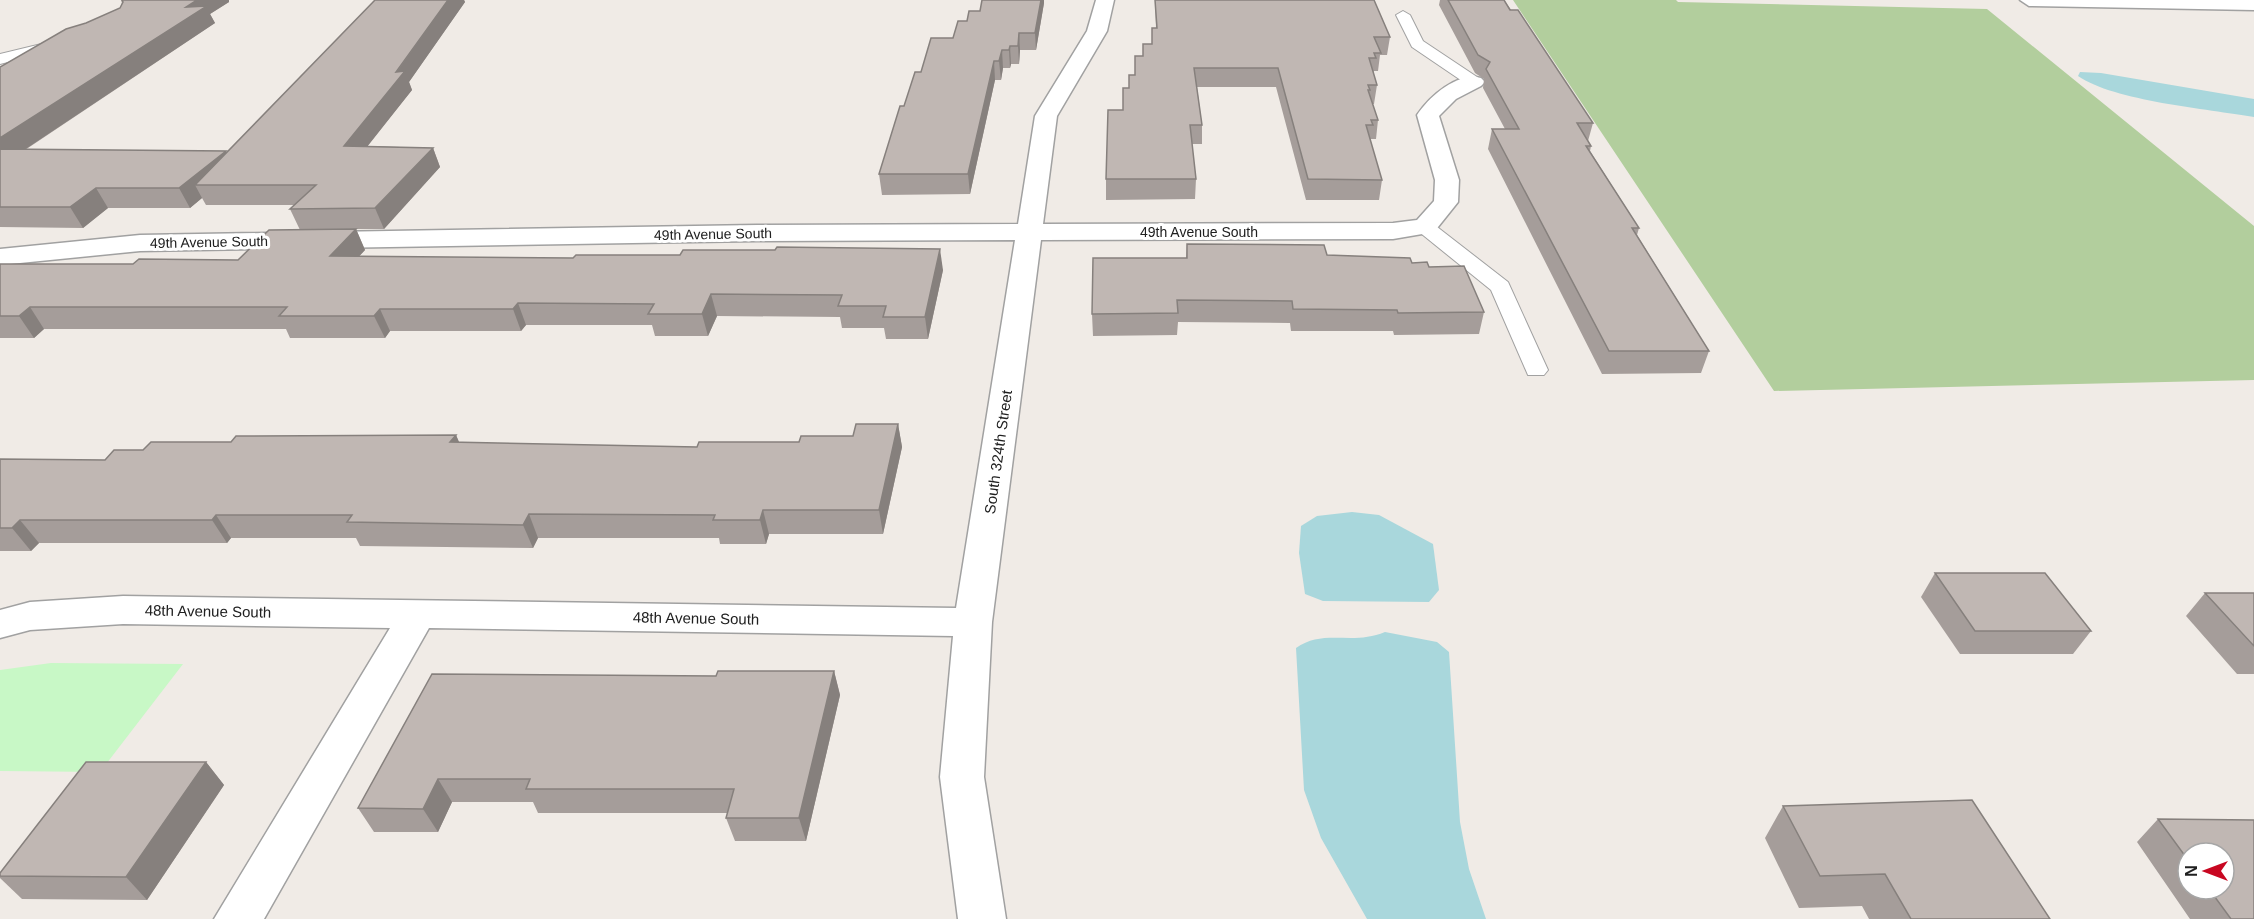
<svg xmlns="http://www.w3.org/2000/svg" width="2254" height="919" font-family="Helvetica,sans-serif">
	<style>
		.forest { fill: #b2ce9d }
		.park { fill: #c8f8c6 }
		.water { fill: #a9d7dc }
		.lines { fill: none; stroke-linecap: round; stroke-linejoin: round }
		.lane-casing { stroke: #a1a1a1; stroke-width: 2 }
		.street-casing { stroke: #a1a1a1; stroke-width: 3 }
		.lane { fill: #fff; fill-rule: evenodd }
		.street { fill: #fff; fill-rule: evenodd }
		.wall { fill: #a59d9a; fill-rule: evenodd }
		.shaded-wall { fill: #86807d }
		.building { fill: #c0b7b3; stroke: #86807d; stroke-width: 1.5 }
		.labels { text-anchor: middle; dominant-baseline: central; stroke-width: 6; stroke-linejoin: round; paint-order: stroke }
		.far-street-label { font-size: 14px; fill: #202020; stroke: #fff }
		.street-label { font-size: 15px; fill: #202020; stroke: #fff }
	</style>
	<rect width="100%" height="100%" fill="#f0ebe6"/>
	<path class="forest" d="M1513,0H1676L1678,2L1987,9L2254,226V380L1774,391Z"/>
	<path class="park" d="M51,663L183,664L100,772L0,771V670Z"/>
	<g class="water">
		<path d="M2080,72L2101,73L2254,99V117C2208,109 2114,101 2078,76Z"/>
		<path d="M1352,512L1379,515L1433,544L1439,590L1429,602L1323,601L1305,594L1299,553L1301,526L1317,516Z"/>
		<path d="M1385,632L1437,642L1449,652L1460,822L1469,869L1486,919H1367L1321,838L1304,790L1296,648C1324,628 1352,646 1385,632Z"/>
	</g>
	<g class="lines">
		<defs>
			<g id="lane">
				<path d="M1403,11L1410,15L1423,41L1480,79L1482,82L1480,85H1468L1412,47L1396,15Z"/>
				<path d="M58,40L63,42L66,45L63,48L0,64V54Z"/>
				<path d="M1425,221L1432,223L1508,282L1548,370L1544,375H1528L1491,290L1418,231L1415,227L1418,223Z"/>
			</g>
			<g id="street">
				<path d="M1096,0H1114L1107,31L1057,116L1043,224L1393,223L1417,220L1434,201L1435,180L1417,115C1430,96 1457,72 1481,78L1485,82L1481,86L1456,99L1439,116L1459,180L1458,202L1434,232L1393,239L1041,240L992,622L984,777L1006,919H958L940,777L953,636L429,628L264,919H214L390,628L123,624L30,630L0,638V610L30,602L123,596L956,608L1015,240L757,241L140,251L0,265V249L140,235L757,225L1018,224L1035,116L1087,31Z"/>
				<path d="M2020,0H2254V10L2029,6Z"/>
			</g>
		</defs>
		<use href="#lane" class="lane-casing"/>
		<use href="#street" class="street-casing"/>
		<use href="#lane" class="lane"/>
		<use href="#street" class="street"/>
	</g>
	<g class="wall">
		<path d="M121,0H229V2L210,14L215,23L25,150L226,151L227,153L375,0H464L465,2L409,82L412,90L367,146L433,148L440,167L384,229H356L365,250L359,256L943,270L928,339H886L884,328H842L840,317L717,316L708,336H655L652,325H526L521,331H390L385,338H290L286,329H44L34,338H0V264H133L238,260L300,230L290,209L295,205H206L202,198L190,208H108L83,228L0,227V67L120,8L122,3Z"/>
		<path d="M1155,0H1374L1390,37L1387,55H1380L1378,71H1374L1373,73L1377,85L1374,104H1372L1378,120L1376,139H1371L1370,141L1382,180L1379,200H1306L1276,87H1197L1202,125V144H1192L1196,179L1195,199L1106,200V179L1129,88L1143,56L1152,44V28H1156Z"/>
		<path d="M1440,0H1504L1593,123L1588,141L1591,146L1590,151L1639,228L1637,235L1709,351L1701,373L1602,374L1488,149L1492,129H1505L1483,88L1484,79L1475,73L1439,5Z"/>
		<path d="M1044,3L1036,50H1020L1019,64H1011L1010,68H1003L1001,80H995L970,194L882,195L879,174L904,106L921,72L953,38L967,21L980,11Z"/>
		<path d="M1187,244L1412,263L1429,267L1484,312L1479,334L1394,335L1393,331H1291L1290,323L1178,322L1177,335L1093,336L1092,314L1186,258Z"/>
		<path d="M898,424L902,447L883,534H769L766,544H720L719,538H538L533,548L360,546L356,538H231L227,543H39L31,551H0V459L105,460L143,450L231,442L456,435L459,443L697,447L799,442L853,436Z"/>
		<path d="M1935,573L2091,631L2073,654H1960L1921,597Z"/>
		<path d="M2205,593H2254V674H2237L2186,616Z"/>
		<path d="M834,671L840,695L806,841H735L726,818L728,813H538L533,802H452L438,832H374L358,808L716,676Z"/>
		<path d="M206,762L224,785L147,900L22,899L0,878V873Z"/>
		<path d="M1783,806L2050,919H1869L1862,906L1799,908L1765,838Z"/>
		<path d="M2158,819L2254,919H2190L2137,842ZM2188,853L2224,889H2188Z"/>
	</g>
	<g class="shaded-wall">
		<path d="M197,0H229V2L210,14L215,23L0,166V138Z"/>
		<path d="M448,0H464L465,2L409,82L412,90L352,166L344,146Z"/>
		<path d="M1041,0H1044V3L1036,50L1035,33Z"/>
		<path d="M1019,33L1020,50L1019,64L1018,46Z"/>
		<path d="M1010,46L1011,64L1010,68L1009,50Z"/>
		<path d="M1002,50L1003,68L1001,80L999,61Z"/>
		<path d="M994,61L995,80L970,194L968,174Z"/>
		<path d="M433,148L440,167L384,229L375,208Z"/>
		<path d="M226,151L236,170L195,185L202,198L190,208L179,188Z"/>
		<path d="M96,188L108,208L83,228L70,207Z"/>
		<path d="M356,229L365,250L340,277L330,256Z"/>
		<path d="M940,249L943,270L928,339L925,317Z"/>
		<path d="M711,294L717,316L708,336L702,314Z"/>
		<path d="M518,303L526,325L521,331L513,309Z"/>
		<path d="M30,307L44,329L34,338L19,316Z"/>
		<path d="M380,309L390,331L385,338L374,316Z"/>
		<path d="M898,424L902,447L883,534L879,510Z"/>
		<path d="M456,435L466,458L450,442Z"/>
		<path d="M763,510L769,534L766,544L760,520Z"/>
		<path d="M529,514L538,538L533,548L523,525Z"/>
		<path d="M216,515L231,538L227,543L212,520Z"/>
		<path d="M20,520L39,543L31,551L12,528Z"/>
		<path d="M834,671L840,695L806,841L799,818Z"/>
		<path d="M206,762L224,785L147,900L126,877Z"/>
		<path d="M438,779L452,802L438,832L423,809Z"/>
	</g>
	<g class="building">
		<path d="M122,0H197L186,7L207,6L0,138V67L66,29L86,23L120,8L123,2Z"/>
		<path d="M375,0H448L396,72L405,71L344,146L433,148L375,208L290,209L316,185H195Z"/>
		<path d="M982,0H1041L1035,33H1019L1018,46H1010L1009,50H1002L999,61H994L968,174H879L900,106H904L915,72H921L931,38H953L958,21H967L969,11H980Z"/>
		<path d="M1155,0H1374L1390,37H1374L1381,53H1374L1376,58H1369L1377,85H1368L1370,90H1368L1378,120H1371L1373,125H1366L1382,180L1308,179L1278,68H1194L1202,125H1190L1196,179H1106L1108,110H1123V88H1129V75H1135V56H1143V44H1152V28H1157Z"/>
		<path d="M1448,0H1504L1510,10H1518L1593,123H1577L1591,146H1586L1639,228H1632L1709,351H1609L1492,129H1519L1486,69L1490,62L1478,55Z"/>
		<path d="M0,149L226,151L179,188H96L70,207H0Z"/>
		<path d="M356,229L330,256L573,258L576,255H680L683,250H775L777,247L940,249L925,317H883L886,306H838L842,295L711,294L702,314H648L654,304L518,303L513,309H380L374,316H279L287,307H30L19,316H0V264H133L139,259L238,260L269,230Z"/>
		<path d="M1187,244L1324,245L1327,255L1410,258L1412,263L1427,262L1429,267L1464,266L1484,312L1398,313L1397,310L1293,309L1292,301L1177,300L1178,313L1092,314L1093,258H1187Z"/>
		<path d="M856,424H898L879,510H763L760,520H713L715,515L529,514L523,525L347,522L352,515H216L212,520H20L12,528H0V459L105,460L114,450H143L151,442H231L236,436L456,435L450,442L697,447L699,442H799L801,436H853Z"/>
		<path d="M1935,573H2045L2091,631H1975Z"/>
		<path d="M2205,593H2254V646Z"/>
		<path d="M718,671H834L799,818H726L734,789H526L530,779H438L423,809L358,808L432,674L716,676Z"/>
		<path d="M86,762H206L126,877L0,876V873Z"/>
		<path d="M1972,800L2050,919H1911L1885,874L1820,876L1783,806Z"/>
		<path d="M2158,819L2254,820V919H2231L2209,889H2224V853H2188V860Z"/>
	</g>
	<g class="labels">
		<g class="far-street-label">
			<text x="1199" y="232">49th Avenue South</text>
			<text transform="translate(713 234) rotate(-1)">49th Avenue South</text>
			<text transform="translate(209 242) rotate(-1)">49th Avenue South</text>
		</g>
		<g class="street-label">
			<text transform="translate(998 452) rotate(-82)">South 324th Street</text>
			<text transform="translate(208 611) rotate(1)">48th Avenue South</text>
			<text transform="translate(696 618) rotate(1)">48th Avenue South</text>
		</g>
	</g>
	<g transform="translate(2206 871) rotate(270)"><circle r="28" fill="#ffffff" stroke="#a6a6a6" stroke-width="1.5"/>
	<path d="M0-4.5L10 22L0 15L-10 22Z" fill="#c80721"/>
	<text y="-9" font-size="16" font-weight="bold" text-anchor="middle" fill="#202020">N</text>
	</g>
</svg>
